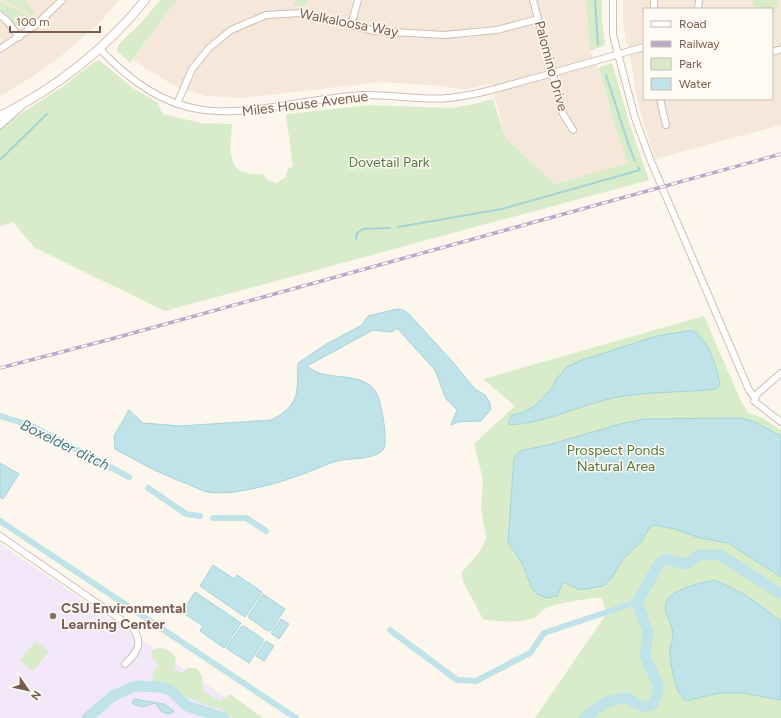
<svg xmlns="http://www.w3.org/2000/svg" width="781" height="718" font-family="Figtree,sans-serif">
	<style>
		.residential { fill: #f5e8da; fill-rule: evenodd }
		.education { fill: #f3e8fa }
		.green { fill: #d8ecc9 }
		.water { fill: #bfe3e8; stroke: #a5d3da }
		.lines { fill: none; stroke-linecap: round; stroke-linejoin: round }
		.stream { stroke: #a5d3da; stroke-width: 2 }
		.canal { stroke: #bfe3e8; stroke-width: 6 }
		.river { stroke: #bfe3e8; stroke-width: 11 }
		.minor-casing { stroke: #d1beb0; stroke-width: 8 }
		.secondary-casing { stroke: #d6c0b0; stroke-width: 10 }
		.minor { stroke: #fff; stroke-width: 6 }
		.secondary { stroke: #fff; stroke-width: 8 }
		.rail-casing { stroke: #b9a8c9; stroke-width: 3.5 }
		.rail { stroke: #fffaf3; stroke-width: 2; stroke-dasharray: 6; stroke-linecap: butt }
		.education-dot { fill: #8d6e63; stroke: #fffaf3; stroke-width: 1.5 }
		.labels { text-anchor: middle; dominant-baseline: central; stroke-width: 3; stroke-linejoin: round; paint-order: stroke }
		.street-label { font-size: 14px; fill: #7a5c4d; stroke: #fffaf3 }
		.park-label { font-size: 14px; fill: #537a41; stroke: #fffaf3 }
		.education-label { font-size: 14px; font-weight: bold; fill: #785e54; stroke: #fffaf3; text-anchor: start }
		.water-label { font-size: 15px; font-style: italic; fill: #437c86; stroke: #fffaf3 }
	</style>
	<rect width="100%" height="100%" fill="#fdf6ec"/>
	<g class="residential">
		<path d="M0,0H119L98,24L60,57L32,77L0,96Z"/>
		<path d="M177,0H296L294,6H305L308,0H586L590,51L602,77L615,127L629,163L555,184L506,139L491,83L464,90L442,86L381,82L240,98L206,96L176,87L133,60Z"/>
		<path d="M623,0H781V125L655,159L638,104L628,44L626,42L623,20ZM644,9H772V99H644Z"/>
	</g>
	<path class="education" d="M0,544L141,640L256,718H0Z"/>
	<g class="green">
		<path d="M3,0H24L35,13L32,16L26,11Z"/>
		<path d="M160,0H177L130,63L117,51L118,45L142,22Z"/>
		<path d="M296,0H308L305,6H293Z"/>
		<path d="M586,0H602V19L605,45L590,51Z"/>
		<path d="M752,0H778L777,6L772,14V9H756Z"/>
		<path d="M0,2L24,13L30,18L16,28L5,13L0,10Z"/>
		<path d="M99,60L133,88L157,102L163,114L201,123L232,124C230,153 225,176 263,174L268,180L276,183L286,177L288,168L293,167L286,114L369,105L451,108L469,105L493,99L506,139L555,184L628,163L615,127L602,77L598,68L612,63L631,128L649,180L165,311L35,248L13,222L0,226V127L62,87L94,62Z"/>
		<path d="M704,316L740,399L748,413L761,417L781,430V718H535L607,613L601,597C587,599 557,603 546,608C542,611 538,615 534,618C522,623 495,622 483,619L463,582L462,572L481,550L486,538L481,507L483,480L474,444L515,406L483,379Z"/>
		<path d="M36,641L49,652L33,671L20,660Z"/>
		<path d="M160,647L168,650L176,657L174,669L183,673L187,668H196L202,675L203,690L219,701L230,694L263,718H233L220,709L211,707L187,697L174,688L154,681L152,675L155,669L159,666L151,655L153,650Z"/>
	</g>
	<g class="water">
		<path d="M397,309L403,310L408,313L451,360L475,389L485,395L490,403L491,409L481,421L458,422L451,425L457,410L446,399L435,370L397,328L392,332L373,330L307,366C326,384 363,368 377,394C381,401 389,444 383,450C374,460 349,458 337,461C328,463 320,468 311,471C287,481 233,497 208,492C201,491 195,487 188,484C162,475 139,462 115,449L114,436L129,410L143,423L180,426L271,420C301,405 297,392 298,363L325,345L362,325L368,316Z"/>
		<path d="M693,330C709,342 716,364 720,384L717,389C682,393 647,391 613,398C578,406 545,423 509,425V420L512,415L522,413L535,406L553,387L557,378L567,367L582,360L657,336Z"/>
		<path d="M740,418L755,422L781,436V577L728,543L700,538L675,529L655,525L649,528L642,541L622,560L612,578L603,586L580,590L563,582L557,596L546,598L537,594L532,588L522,563L508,542L514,458L520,451L552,444L620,424L644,419Z"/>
		<path d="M0,463L19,474L3,499L0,497Z"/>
		<path d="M213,565L234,579L237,575L262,592L245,617L200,586Z"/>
		<path d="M715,580L744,594L781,621V700L743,693H718L686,701C675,694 670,663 670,650C670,645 673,640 673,635C673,623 660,611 668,599C674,589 704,582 715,580Z"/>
		<path d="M195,592L241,623L224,648L200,631L203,626L182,612Z"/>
		<path d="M263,594L285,609L271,630L268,631L249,618V615Z"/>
		<path d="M281,619L289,624L279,639L271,633Z"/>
		<path d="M244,626L263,639V642L249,663L226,648L241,627Z"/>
		<path d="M266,641L274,646L264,661L256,656Z"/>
		<path d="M134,699L164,704L174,711L170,714L162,712L155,703L142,707L132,703Z"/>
	</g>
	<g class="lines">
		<g class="stream">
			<path d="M595,0L598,45"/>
			<path d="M606,75L629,146L635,161"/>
			<path d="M0,160L47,114"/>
			<path d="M398,227L502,209L640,170L638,167"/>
			<path d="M356,239L357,233L363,229L390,228"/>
		</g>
		<g class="canal">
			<path d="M0,416L30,425L129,477"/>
			<path d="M148,488L186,514L200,516"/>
			<path d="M213,518H246L266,531"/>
			<path d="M0,521L296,718"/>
			<path d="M390,630L457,680L476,681L530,653L544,633L637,602"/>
		</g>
		<g class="river">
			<path d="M87,718L113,696L135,686L160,687L170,690L187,706L224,718"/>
			<path d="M584,718C600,706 608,698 628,698L634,703L644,707L653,704L658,692V684L645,657L648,632L637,602L659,564L666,559L685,564L700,555H720L781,594"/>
		</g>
		<defs>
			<g id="minor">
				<path d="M533,0L563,114L573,130"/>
				<path d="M613,0V35L635,118L650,159L749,390L755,398"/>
				<path d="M654,9V0"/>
				<path d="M698,9L699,0"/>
				<path d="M0,15L7,21L19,37"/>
				<path d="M351,25L358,0"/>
				<path d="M99,48C190,146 251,103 363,95C391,94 420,101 448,98C480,95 511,84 542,76C576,66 610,57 644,47"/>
				<path d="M0,49L37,24L62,0"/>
				<path d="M772,52L781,49"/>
				<path d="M660,99L666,125"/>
				<path d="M177,104L192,69L209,48L231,30L266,15L300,13L375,31L444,35L497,30L538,19"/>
				<path d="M0,125L21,107"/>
				<path d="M781,373L757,394L754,401L781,422"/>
				<path d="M0,536L133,628C143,643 138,652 125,664"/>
			</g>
			<path id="secondary" d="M0,116C55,89 107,48 145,0"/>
		</defs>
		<use href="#minor" class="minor-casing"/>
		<use href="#secondary" class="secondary-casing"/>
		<use href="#minor" class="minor"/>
		<use href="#secondary" class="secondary"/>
		<defs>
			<path id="rail" d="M0,368L115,338L781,154"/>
		</defs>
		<use href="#rail" class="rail-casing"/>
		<use href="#rail" class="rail"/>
	</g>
	<circle class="education-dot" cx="53" cy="616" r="4"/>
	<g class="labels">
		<g class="street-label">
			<text transform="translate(349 23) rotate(11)">Walkaloosa Way</text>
			<text transform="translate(551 66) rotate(75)">Palomino Drive</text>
			<text transform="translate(305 104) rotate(-7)">Miles House Avenue</text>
		</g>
		<g class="park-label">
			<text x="389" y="162">Dovetail Park</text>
			<text x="616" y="450">Prospect Ponds<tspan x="616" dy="16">Natural Area</tspan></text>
		</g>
		<g class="education-label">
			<text x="61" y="608">CSU Environmental<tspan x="61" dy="16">Learning Center</tspan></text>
		</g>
		<g class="water-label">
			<text transform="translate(65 445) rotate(26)">Boxelder ditch</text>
		</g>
	</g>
	<rect x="643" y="8" width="130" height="92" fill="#fffaf3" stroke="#cabbb1"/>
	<rect x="651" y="21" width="20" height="6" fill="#ffffff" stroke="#cabbb1"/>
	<text x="679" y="28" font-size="12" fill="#7a5c4d">Road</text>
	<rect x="651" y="41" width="20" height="6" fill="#b9a8c9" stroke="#cabbb1"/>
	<text x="679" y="48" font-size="12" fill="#7a5c4d">Railway</text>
	<rect x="651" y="58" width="20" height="12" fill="#d8ecc9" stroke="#cabbb1"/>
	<text x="679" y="68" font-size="12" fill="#7a5c4d">Park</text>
	<rect x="651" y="78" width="20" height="12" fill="#bfe3e8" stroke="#cabbb1"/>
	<text x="679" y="88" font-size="12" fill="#7a5c4d">Water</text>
	<g transform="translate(28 690) rotate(124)" stroke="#fffaf3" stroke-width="3" paint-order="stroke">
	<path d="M0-3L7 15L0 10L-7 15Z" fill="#7a5c4d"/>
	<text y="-6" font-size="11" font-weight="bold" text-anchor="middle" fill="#7a5c4d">N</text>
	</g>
	<path d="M10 26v6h90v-6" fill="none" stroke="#7a5c4d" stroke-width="2"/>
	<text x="16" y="26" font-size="12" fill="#7a5c4d" stroke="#fffaf3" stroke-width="3" paint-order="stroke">100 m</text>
</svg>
